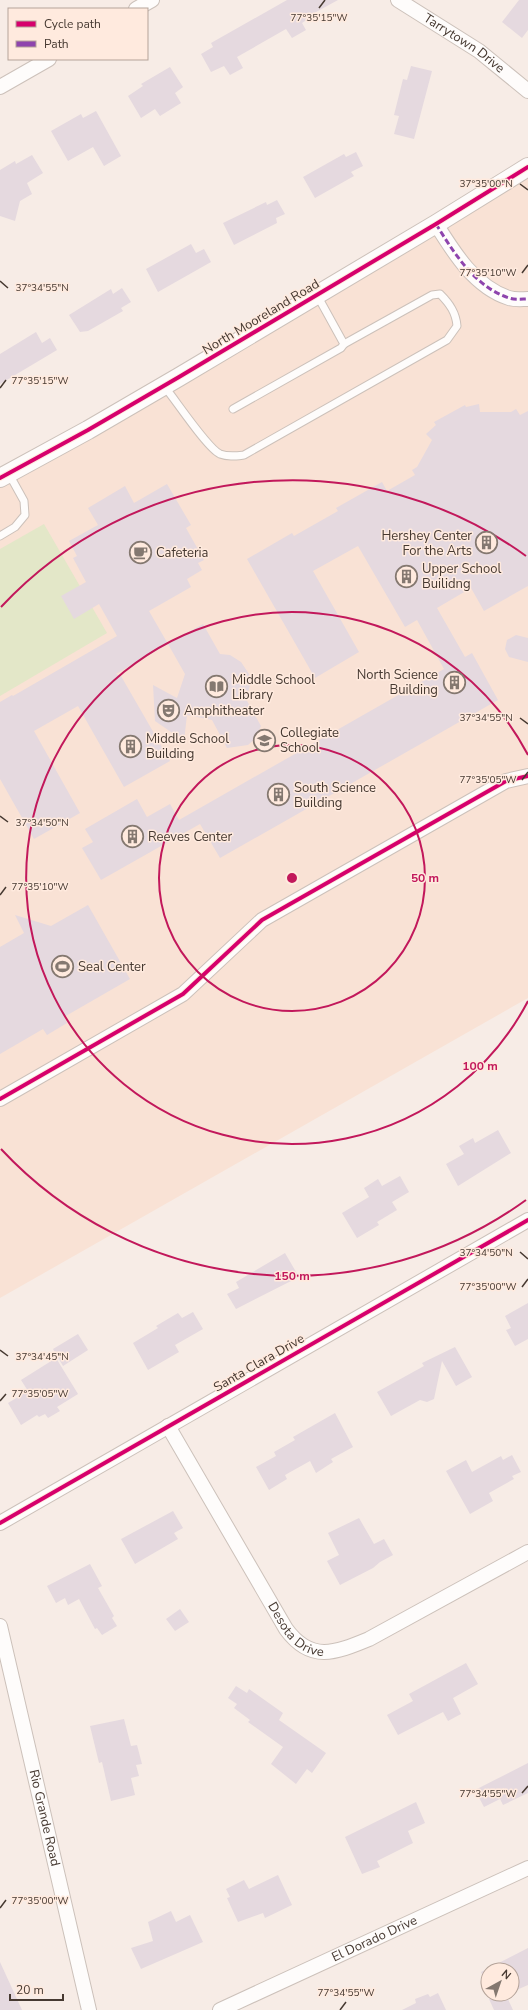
<svg xmlns="http://www.w3.org/2000/svg" width="528" height="2010" font-family="'Nunito Sans',sans-serif">
	<style>
		.built { fill: #f9e2d5 }
		.green { fill: #e3e7c8 }
		.building { fill: #e5d9df }
		.lines { fill: none; stroke-linecap: round; stroke-linejoin: round }
		.service-casing { stroke: #ccc1ba; stroke-width: 9 }
		.minor-casing { stroke: #ccc1ba; stroke-width: 16 }
		.tertiary-casing { stroke: #ccc1ba; stroke-width: 20 }
		.service { stroke: #fefcfb; stroke-width: 7 }
		.minor { stroke: #fefcfb; stroke-width: 14 }
		.tertiary { stroke: #fefcfb; stroke-width: 18 }
		.quiet { stroke: #8e44ad; stroke-width: 3; stroke-dasharray: 6 3; stroke-linecap: butt }
		.cycleway-casing { stroke: #ffeade; stroke-width: 6 }
		.cycleway { stroke: #d6006c; stroke-width: 4 }
		.ticks { fill: none; stroke: #463931; stroke-width: 1.5 }
		.ring { fill: none; stroke: #c2185b; stroke-width: 2 }
		.labels { text-anchor: middle; dominant-baseline: central; stroke-width: 3; stroke-linejoin: round; paint-order: stroke }
		.street-label { font-size: 13px; fill: #463931; stroke: #ffeade }
		.poi-label { font-size: 13px; fill: #463931; stroke: #ffeade; text-anchor: start }
		.ticks-label { font-size: 10px; text-anchor: middle; fill: #463931; stroke: #ffeade; stroke-width: 3; stroke-linejoin: round; paint-order: stroke }
		.centre { fill: #c2185b; stroke: #ffeade; stroke-width: 2 }
		.ring-label { font-size: 12px; text-anchor: middle; font-weight: bold; fill: #c2185b; stroke: #ffeade; stroke-width: 3; stroke-linejoin: round; paint-order: stroke }
	</style>
	<rect width="100%" height="100%" fill="#f7ece6"/>
	<path class="built" d="M528,177V998L0,1298V482Z"/>
	<path class="green" d="M44,524L107,633L0,696V549Z"/>
	<g class="building">
		<path d="M287,0H338L307,17L308,19L302,23L306,30L292,38L286,29L237,57L243,68L230,75L224,66L211,72L201,54L213,47L211,43Z"/>
		<path d="M519,0H528V30L522,38L502,22Z"/>
		<path d="M411,66L432,71L414,139L394,134L399,116L394,115L403,79L407,80Z"/>
		<path d="M170,67L183,87L175,93L181,103L160,116L155,109L141,118L128,96L143,86L141,84Z"/>
		<path d="M96,111L121,156L104,166L93,147L68,161L51,131L81,114L83,118Z"/>
		<path d="M356,152L363,166L351,172L354,176L315,198L303,177L344,154L346,157Z"/>
		<path d="M32,155L43,173L27,183L32,194L20,201L15,221L0,216V170L15,161L16,164Z"/>
		<path d="M277,200L285,214L276,218L277,223L234,245L223,223L266,202L267,205Z"/>
		<path d="M191,244L196,253L204,249L211,262L158,292L146,269Z"/>
		<path d="M122,288L131,302L121,308L123,311L88,331L80,332L69,315L111,289L113,294Z"/>
		<path d="M36,332L42,343L50,338L57,350L0,384V354Z"/>
		<path d="M479,404L480,412H511L516,409L520,415L528,411V586L484,611L471,588L437,608L465,657L472,653L498,700L220,858L200,824L101,880L82,848L93,842L85,829L137,799L147,817L170,804L179,820L444,669L417,620L405,627L358,546L313,571L359,652L315,678L247,559L292,533L294,536L338,511L336,508L382,482L387,491L415,475L412,470L417,467L432,440L426,434L436,425L434,422L465,405L466,407Z"/>
		<path d="M167,484L191,525L186,528L204,560L198,563L202,570L187,579L191,587L149,611L168,644L203,624L220,654L230,655L241,662L249,674L251,682L246,699L261,726L255,739L248,745L227,748L212,720L187,715L184,741L155,721L153,685L177,698L185,674L168,644L116,674L121,676L170,761L124,787L78,706L34,731L80,813L34,839L0,779V702L12,695L13,696L117,636L99,604L74,619L61,596L86,582L73,558L77,556L69,541L98,525L88,508L125,486L134,503Z"/>
		<path d="M516,635L528,638V662L509,657L505,649L507,640Z"/>
		<path d="M88,905L130,979L64,1017L67,1023L47,1035L43,1029L0,1054V947L24,933L15,915L51,926Z"/>
		<path d="M498,1130L511,1153L458,1186L446,1164L464,1154L459,1146L473,1138L475,1143Z"/>
		<path d="M400,1176L409,1192L392,1202L397,1210L377,1222L379,1225L357,1238L342,1213L369,1197L364,1188L378,1179L382,1186Z"/>
		<path d="M285,1253L299,1277L236,1309L227,1294L239,1288L236,1282Z"/>
		<path d="M528,1303V1339L515,1346L506,1330L511,1328L505,1316Z"/>
		<path d="M193,1312L203,1329L175,1345L179,1352L148,1370L133,1343L158,1328L156,1326L178,1313L182,1318Z"/>
		<path d="M78,1334L88,1350L63,1366L53,1349Z"/>
		<path d="M455,1347L472,1377L456,1386L442,1361L434,1399L427,1402L420,1400L391,1416L377,1392L424,1366L422,1363Z"/>
		<path d="M56,1358L78,1394L57,1407L60,1411L48,1418L45,1414L39,1417L37,1415L21,1425L8,1403L28,1391L21,1380Z"/>
		<path d="M335,1413L353,1447L331,1459L333,1462L316,1473L310,1461L285,1475L287,1479L269,1490L256,1467L276,1456L274,1452L295,1440L293,1437Z"/>
		<path d="M512,1455L521,1472L512,1476L514,1479L489,1493L493,1501L470,1514L446,1471L466,1460L472,1472L501,1456L503,1460Z"/>
		<path d="M173,1511L183,1528L174,1533L178,1539L135,1564L121,1539Z"/>
		<path d="M359,1518L374,1544L384,1539L393,1555L380,1562L373,1568L340,1585L327,1561L339,1555L328,1533Z"/>
		<path d="M90,1564L102,1586L98,1588L114,1616L112,1618L117,1626L102,1635L97,1628L95,1629L79,1599L68,1605L65,1598L56,1603L47,1586Z"/>
		<path d="M180,1609L189,1622L175,1631L166,1619Z"/>
		<path d="M466,1663L478,1684L453,1698L461,1714L448,1721L443,1712L398,1735L387,1715L413,1701L409,1694Z"/>
		<path d="M236,1686L247,1693L249,1689L283,1713L279,1720L326,1753L312,1773L307,1769L296,1784L271,1764L283,1747L248,1722L250,1720L234,1708L237,1704L228,1698Z"/>
		<path d="M124,1719L131,1746L137,1745L142,1764L136,1765L139,1776L131,1778L135,1795L111,1801L102,1762L99,1763L90,1726Z"/>
		<path d="M528,1763V1793L503,1805L500,1799L484,1807L475,1790Z"/>
		<path d="M416,1802L425,1823L408,1831L413,1843L377,1861L380,1867L362,1874L345,1837Z"/>
		<path d="M278,1875L292,1905L265,1918L263,1913L238,1922L227,1898L230,1897L226,1889L244,1880L249,1889Z"/>
		<path d="M171,1911L176,1922L190,1915L203,1942L141,1969L131,1948L153,1941L148,1922Z"/>
		<path d="M528,1948V1985L512,1992V1970H488V1987L481,1972Z"/>
		<path d="M0,1962L22,2010H0Z"/>
		<path d="M438,1993L446,2010H402L416,2003L415,1999L428,1994L430,1997Z"/>
		<path d="M491,1994H508L506,1995L513,2010H494L489,1999L493,1997Z"/>
	</g>
	<g class="lines">
		<defs>
			<g id="service">
				<path d="M164,386C175,399 207,448 220,454C228,457 235,456 244,455L447,340L457,326C456,313 450,304 440,294L432,295L344,344"/>
				<path d="M233,409L341,348L344,344L317,295"/>
				<path d="M0,536L15,527L25,515L24,501L9,474"/>
			</g>
			<g id="minor">
				<path id="s1" d="M398,0L479,51L528,91"/>
				<path d="M136,9L152,0"/>
				<path d="M0,87L49,59"/>
				<path d="M436,224C454,253 475,287 509,298C515,300 522,299 528,299"/>
				<path d="M0,1099L183,994L262,920L506,781L528,776"/>
				<path id="s2" d="M168,1426L286,1629C311,1663 335,1653 369,1639L528,1552"/>
				<path d="M0,1523L528,1220"/>
				<path id="s3" d="M0,1626L89,2010"/>
				<path id="s4" d="M220,2010L528,1868"/>
			</g>
			<path id="tertiary" d="M0,478L88,430L179,377L436,224L528,167"/>
		</defs>
		<use href="#service" class="service-casing"/>
		<use href="#minor" class="minor-casing"/>
		<use href="#tertiary" class="tertiary-casing"/>
		<use href="#service" class="service"/>
		<use href="#minor" class="minor"/>
		<use href="#tertiary" class="tertiary"/>
		<path class="quiet" d="M436,224C454,253 475,287 509,298C515,300 522,299 528,299"/>
		<defs>
			<g id="cycleway">
				<path d="M0,478L88,430L179,377L436,224L528,167"/>
				<path d="M0,1099L183,994L262,920L506,781L528,776"/>
				<path d="M0,1523L528,1220"/>
			</g>
		</defs>
		<use href="#cycleway" class="cycleway-casing"/>
		<use href="#cycleway" class="cycleway"/>
	</g>
	<path class="ticks" d="M319,8L325,0M520,184L528,190M522,273L528,265M0,281L8,288M0,388L6,380M520,718L528,724M522,780L528,772M0,816L8,822M0,895L6,887M520,1252L528,1259M522,1287L528,1279M0,1350L8,1356M0,1401L6,1394M522,1793L528,1786M0,1908L6,1900M340,2010L346,2002"/>
	<g class="ring">
		<circle cx="292" cy="878" r="133"/>
		<path d="M528 1001A266 266 0 1 1 528 755"/>
		<path d="M526 1200A398 398 0 0 1 1 1149M1 607A398 398 0 0 1 526 556"/>
	</g>
	<defs>
		<symbol id="building-ring" viewBox="-11 -11 22 22"><circle r="9.5" fill="#ffeade" stroke="#847870" stroke-width="1.5"/><path d="M-4-6H4V6H1V3H-1V6H-4ZM-2.5-4.3h1.7v1.8h-1.7ZM.8-4.3h1.7v1.8H.8ZM-2.5-1h1.7V.8h-1.7ZM.8-1h1.7V.8H.8Z" fill="#847870"/></symbol>
		<symbol id="cafe-ring" viewBox="-11 -11 22 22"><circle r="9.5" fill="#ffeade" stroke="#847870" stroke-width="1.5"/><path d="M-5.5-4.5H6V0H3Q3 3.5 0 3.5H-2.5Q-5.5 3.5-5.5 0ZM3-3.2v2h1.7v-2ZM-6 4.5H4V6H-6Z" fill="#847870"/></symbol>
		<symbol id="library-ring" viewBox="-11 -11 22 22"><circle r="9.5" fill="#ffeade" stroke="#847870" stroke-width="1.5"/><path d="M-6-4Q-3-5.5-.7-3.5V5Q-3 3-6 4ZM6-4Q3-5.5 .7-3.5V5Q3 3 6 4Z" fill="#847870"/></symbol>
		<symbol id="theatre-ring" viewBox="-11 -11 22 22"><circle r="9.5" fill="#ffeade" stroke="#847870" stroke-width="1.5"/><path d="M-5-5.5Q0-4 5-5.5V0Q5 5 0 6Q-5 5-5 0ZM-3.3-2.5H-1v1.5H-3.3ZM1-2.5H3.3v1.5H1ZM-2.8 1Q0 5.5 2.8 1Z" fill="#847870"/></symbol>
		<symbol id="school-ring" viewBox="-11 -11 22 22"><circle r="9.5" fill="#ffeade" stroke="#847870" stroke-width="1.5"/><path d="M0-5L7-2L0 1L-7-2ZM-4 1L0 2.5L4 1V4Q0 6-4 4Z" fill="#847870"/></symbol>
		<symbol id="stadium-ring" viewBox="-11 -11 22 22"><circle r="9.5" fill="#ffeade" stroke="#847870" stroke-width="1.5"/><path d="M0-5a6.5 5 0 1 0 0 10a6.5 5 0 1 0 0-10ZM-3.5-1.8h7v3.6h-7Z" fill="#847870"/></symbol>
	</defs>
	<g fill-rule="evenodd">
		<use href="#building-ring" x="474" y="530" width="25" height="25"/>
		<use href="#cafe-ring" x="128" y="540" width="25" height="25"/>
		<use href="#building-ring" x="394" y="564" width="25" height="25"/>
		<use href="#building-ring" x="442" y="670" width="25" height="25"/>
		<use href="#library-ring" x="204" y="674" width="25" height="25"/>
		<use href="#theatre-ring" x="156" y="698" width="25" height="25"/>
		<use href="#school-ring" x="252" y="728" width="25" height="25"/>
		<use href="#building-ring" x="118" y="734" width="25" height="25"/>
		<use href="#building-ring" x="266" y="782" width="25" height="25"/>
		<use href="#building-ring" x="120" y="824" width="25" height="25"/>
		<use href="#stadium-ring" x="50" y="954" width="25" height="25"/>
	</g>
	<g class="labels">
		<g class="street-label">
			<text stroke="none"><textPath href="#s1" startOffset="79">Tarrytown Drive</textPath></text>
			<text transform="translate(261 317) rotate(-31)">North Mooreland Road</text>
			<text transform="translate(259 1363) rotate(-30)">Santa Clara Drive</text>
			<text stroke="none"><textPath href="#s2" startOffset="243">Desota Drive</textPath></text>
			<text stroke="none"><textPath href="#s3" startOffset="197">Rio Grande Road</textPath></text>
			<text stroke="none"><textPath href="#s4" startOffset="170">El Dorado Drive</textPath></text>
		</g>
		<g class="poi-label">
			<text x="472" y="536" text-anchor="end">Hershey Center<tspan x="472" dy="15">For the Arts</tspan></text>
			<text x="156" y="553">Cafeteria</text>
			<text x="422" y="569">Upper School<tspan x="422" dy="15">Builidng</tspan></text>
			<text x="438" y="675" text-anchor="end">North Science<tspan x="438" dy="15">Building</tspan></text>
			<text x="232" y="680">Middle School<tspan x="232" dy="15">Library</tspan></text>
			<text x="184" y="711">Amphitheater</text>
			<text x="280" y="733">Collegiate<tspan x="280" dy="15">School</tspan></text>
			<text x="146" y="739">Middle School<tspan x="146" dy="15">Building</tspan></text>
			<text x="294" y="788">South Science<tspan x="294" dy="15">Building</tspan></text>
			<text x="148" y="837">Reeves Center</text>
			<text x="78" y="967">Seal Center</text>
		</g>
	</g>
	<g class="ticks-label">
		<text x="319" y="21">77°35'15"W</text>
		<text x="486" y="187">37°35'00"N</text>
		<text x="488" y="276">77°35'10"W</text>
		<text x="42" y="291">37°34'55"N</text>
		<text x="40" y="384">77°35'15"W</text>
		<text x="486" y="721">37°34'55"N</text>
		<text x="488" y="783">77°35'05"W</text>
		<text x="42" y="826">37°34'50"N</text>
		<text x="40" y="890">77°35'10"W</text>
		<text x="486" y="1256">37°34'50"N</text>
		<text x="488" y="1290">77°35'00"W</text>
		<text x="42" y="1360">37°34'45"N</text>
		<text x="40" y="1397">77°35'05"W</text>
		<text x="488" y="1797">77°34'55"W</text>
		<text x="40" y="1904">77°35'00"W</text>
		<text x="346" y="1996">77°34'55"W</text>
	</g>
	<circle cx="292" cy="878" r="6" class="centre"/>
	<g class="ring-label">
		<text x="425" y="882">50 m</text>
		<text x="480" y="1070">100 m</text>
		<text x="292" y="1280">150 m</text>
	</g>
	<rect x="8" y="8" width="140" height="52" fill="#ffeade" stroke="#b5a399"/>
	<rect x="16" y="21" width="20" height="6" fill="#d6006c" stroke="#b5a399"/>
	<text x="44" y="28" font-size="12" fill="#463931">Cycle path</text>
	<rect x="16" y="41" width="20" height="6" fill="#8e44ad" stroke="#b5a399"/>
	<text x="44" y="48" font-size="12" fill="#463931">Path</text>
	<g transform="translate(500 1982) rotate(40)"><circle r="19" fill="#ffeade" stroke="#b5a399"/>
	<path d="M0-3L7 15L0 10L-7 15Z" fill="#847870"/>
	<text y="-6" font-size="11" font-weight="bold" text-anchor="middle" fill="#463931">N</text>
	</g>
	<path d="M10 1994v6h53v-6" fill="none" stroke="#463931" stroke-width="2"/>
	<text x="16" y="1994" font-size="12" fill="#463931" stroke="#ffeade" stroke-width="3" paint-order="stroke">20 m</text>
</svg>
